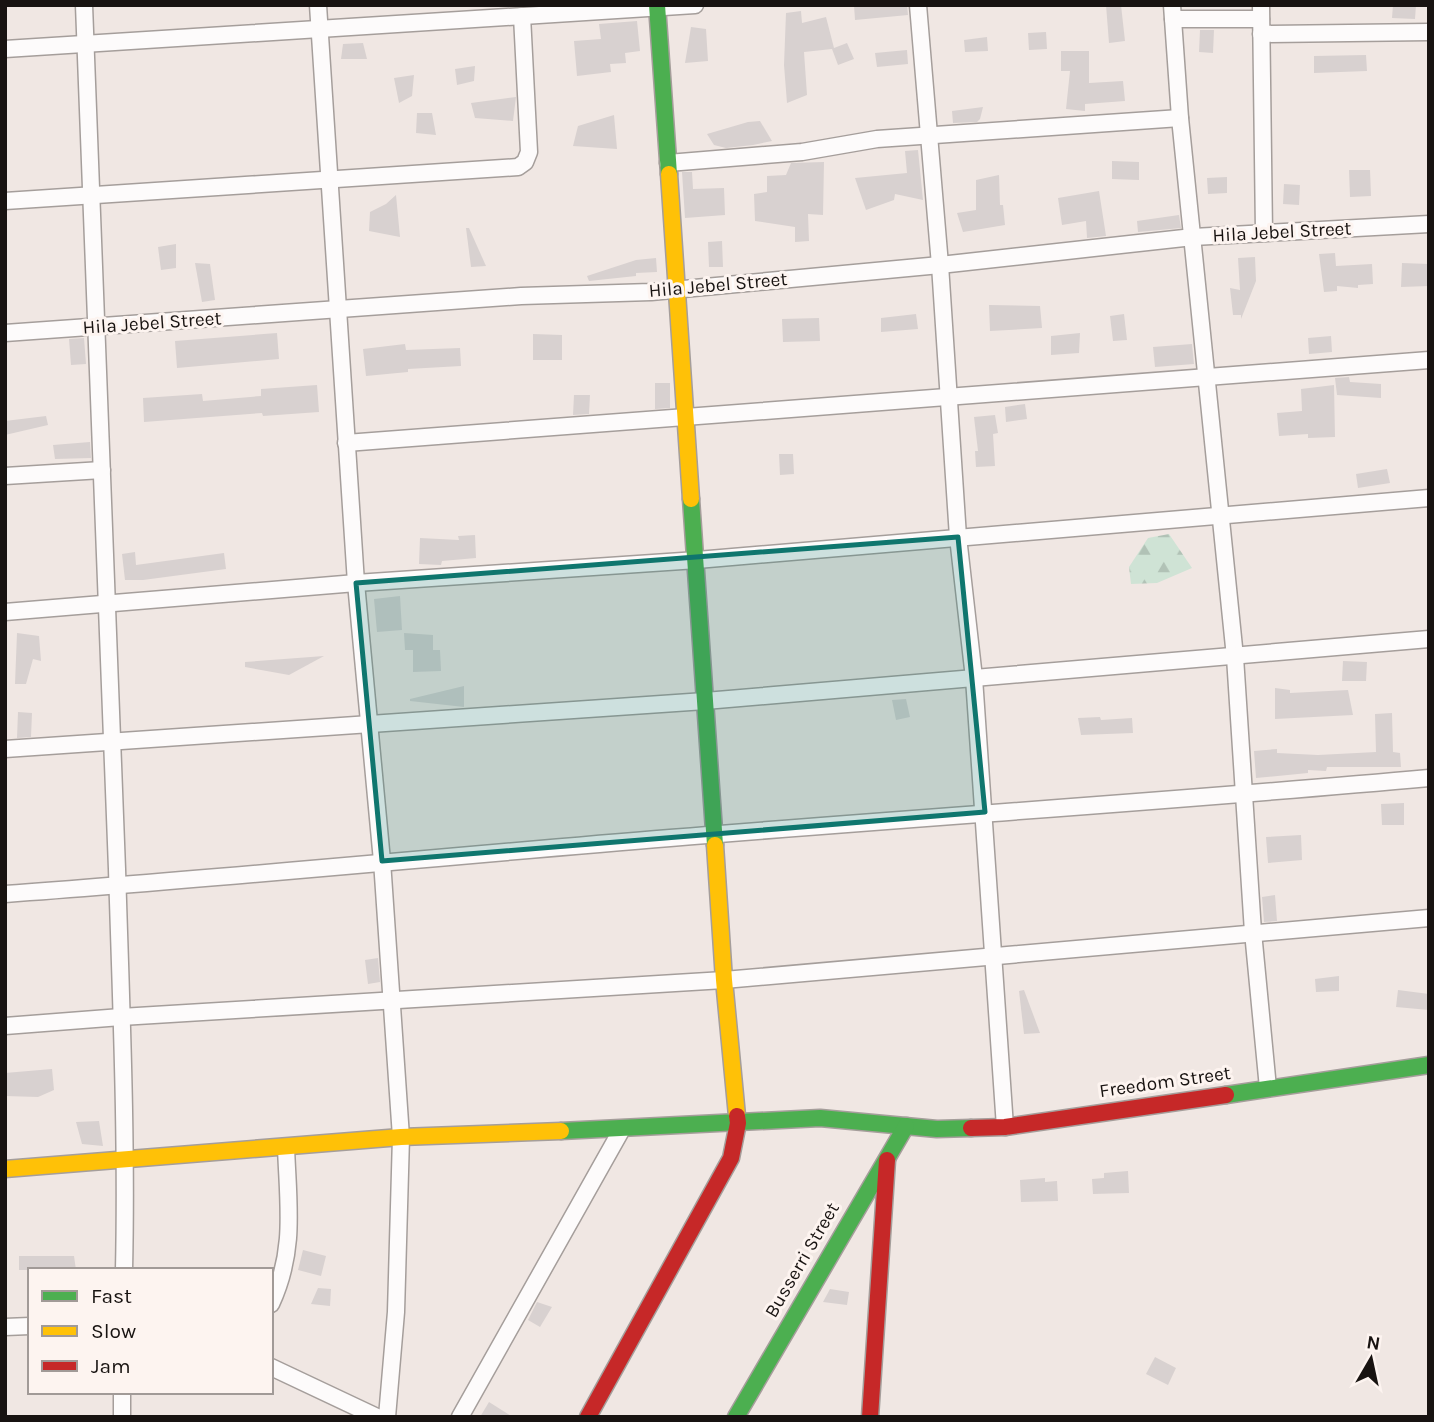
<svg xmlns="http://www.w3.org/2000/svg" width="1434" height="1422" font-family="Karla,sans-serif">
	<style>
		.forest { fill: url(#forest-firs) }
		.building { fill: #d8d1d0 }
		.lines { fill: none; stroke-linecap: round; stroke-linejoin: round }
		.street-casing { stroke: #a59e9b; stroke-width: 19 }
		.fast-casing { stroke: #a59e9b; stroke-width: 19 }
		.slow-casing { stroke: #a59e9b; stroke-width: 19 }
		.jam-casing { stroke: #a59e9b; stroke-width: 19 }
		.street { stroke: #fdfbfb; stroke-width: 16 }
		.fast { stroke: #4caf50; stroke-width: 16 }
		.slow { stroke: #ffc107; stroke-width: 16 }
		.jam { stroke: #c62828; stroke-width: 16 }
		.marked { fill: #0f766e; fill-opacity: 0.2; stroke: #0f766e; stroke-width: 5; stroke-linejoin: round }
		.labels { text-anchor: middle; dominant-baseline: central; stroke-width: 6; stroke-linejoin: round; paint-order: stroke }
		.street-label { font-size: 19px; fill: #181311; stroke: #fdf4f0 }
	</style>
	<defs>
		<pattern id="forest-firs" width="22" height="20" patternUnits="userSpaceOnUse" patternTransform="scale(1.75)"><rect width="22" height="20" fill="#cfe3d5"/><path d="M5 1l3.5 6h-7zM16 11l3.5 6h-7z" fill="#b1c2b6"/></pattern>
	</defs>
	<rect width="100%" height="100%" fill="#f0e7e3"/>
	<path class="forest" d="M1169,534L1192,568L1157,583L1131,584L1129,567L1148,538Z"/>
	<g class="building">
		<path d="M854,5H907L908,15L855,20Z"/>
		<path d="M1106,5H1121L1125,41L1109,43Z"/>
		<path d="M1393,5H1416L1415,19L1392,18Z"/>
		<path d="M801,11L802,23L826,17L834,48L847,43L854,59L838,65L832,49L804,52L807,95L787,103L784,65L786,13Z"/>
		<path d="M637,21L640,51L625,53L626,63L610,64L611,72L577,76L574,41L601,39L599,24Z"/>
		<path d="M691,27L706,29L708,61L685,63Z"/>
		<path d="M1200,30H1214L1213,53L1199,52Z"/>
		<path d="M1046,32L1047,49L1029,50L1028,33Z"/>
		<path d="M987,37L988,51L965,52L964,40Z"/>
		<path d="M363,43L367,59H341L343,44Z"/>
		<path d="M907,50L908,64L877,67L875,53Z"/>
		<path d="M1061,51H1089V83L1123,81L1125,101L1085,104V111L1066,109L1070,71H1061Z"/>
		<path d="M1366,55L1367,71L1314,73V56Z"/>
		<path d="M475,66L474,81L457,85L455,69Z"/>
		<path d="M414,75L412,96L399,103L394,78Z"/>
		<path d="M516,97L513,121L475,118L471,103Z"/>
		<path d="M983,107L980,119L977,122L953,123L952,111Z"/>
		<path d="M417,113H432L436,135L416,133Z"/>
		<path d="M614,115L617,149L573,146L578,126Z"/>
		<path d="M760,121L772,141L753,145L726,148L714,145L707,134L748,122Z"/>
		<path d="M918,150L923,200L895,194L894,200L866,210L855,178L907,173L905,151Z"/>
		<path d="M1112,161L1139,162V180L1112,179Z"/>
		<path d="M824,162L823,215L808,214L809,241L795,242V227L755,221L754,194L767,192V176L786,175L791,163Z"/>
		<path d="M1349,170H1370L1371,196L1350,197Z"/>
		<path d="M682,172H692L693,189L724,188L725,215L685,218Z"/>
		<path d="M999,175L1000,205H1003L1005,225L963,232L957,213L976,210V180Z"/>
		<path d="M1227,177V193L1208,194L1207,178Z"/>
		<path d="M1284,184L1300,185L1299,205L1283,204Z"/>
		<path d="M1099,191L1106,236L1087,238L1086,221L1062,225L1058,198Z"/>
		<path d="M396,195L400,237L369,231L370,212L386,204Z"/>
		<path d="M1179,215L1181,228L1138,232L1137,221Z"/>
		<path d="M466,228H469L486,266L471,267Z"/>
		<path d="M722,241L723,267H709L708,242Z"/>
		<path d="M176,244V268L161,270L158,247Z"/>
		<path d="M1335,253L1336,266L1372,264L1373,284L1358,285V288L1337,286V291L1324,292L1319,254Z"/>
		<path d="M1255,257L1256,281L1241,319V315H1233L1230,288L1240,290L1238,258Z"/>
		<path d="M656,258L657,272L636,273V276L589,281L587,276L636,260Z"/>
		<path d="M195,263L210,264L215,300L202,302Z"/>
		<path d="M1402,263L1429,264V286L1401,287Z"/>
		<path d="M989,305L1040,306L1042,328L990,331Z"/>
		<path d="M916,314L918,329L881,332V318Z"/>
		<path d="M1124,314L1127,340L1113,341L1110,316Z"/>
		<path d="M819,318L820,341L783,342L782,319Z"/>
		<path d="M277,333L279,359L177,368L175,341Z"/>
		<path d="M1080,333L1079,353L1051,355V336Z"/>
		<path d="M533,334L562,335V360H533Z"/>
		<path d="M1331,336L1332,352L1309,354L1308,338Z"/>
		<path d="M84,338L86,364L71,365L69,339Z"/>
		<path d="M405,344L406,350L460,348L461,366L408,369V372L366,376L363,349Z"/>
		<path d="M1192,344L1194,364L1155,367L1153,347Z"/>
		<path d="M1349,377L1350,382L1381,384V398L1337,395L1335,378Z"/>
		<path d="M655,383H670V408L655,409Z"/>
		<path d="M317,385L319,412L263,416L262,413L144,422L143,398L202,394L203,401L261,396V389Z"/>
		<path d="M1334,385L1335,437L1308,438V434L1279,436L1277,413L1302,411L1301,389Z"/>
		<path d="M574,395H590L589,414L573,415Z"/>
		<path d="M1025,404L1027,419L1006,422L1005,407Z"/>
		<path d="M995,415L998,433L993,434L995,466L976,467L975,451H978L974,417Z"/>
		<path d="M46,416L48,425L5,435V421Z"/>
		<path d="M90,442L91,458L55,459L53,445Z"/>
		<path d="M779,454H793L794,474L780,475Z"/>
		<path d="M1387,469L1390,483L1358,488L1356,474Z"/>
		<path d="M475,535L476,558L442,561L441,565L419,564L420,538L459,540L458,536Z"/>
		<path d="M135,552L136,565L224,553L226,569L143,580H125L122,554Z"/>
		<path d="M400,596L402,630L377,632L374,599Z"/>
		<path d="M17,633L39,636L41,661L33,659L26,684H15Z"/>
		<path d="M404,633L433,635V650H440L441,671L413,672V650H405Z"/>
		<path d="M324,656L289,675L245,667V662Z"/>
		<path d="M1343,661L1367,662L1366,681H1342Z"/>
		<path d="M464,686V707L410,701V699Z"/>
		<path d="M1275,688L1290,690V693L1348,690L1353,715L1275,719Z"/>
		<path d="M906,699L910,717L896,720L892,700Z"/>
		<path d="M18,712L32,713L31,737L17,738Z"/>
		<path d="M1392,713L1393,752L1400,753L1401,767H1327L1326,771L1308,770V773L1256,778L1254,751L1277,749V753L1318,755L1376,752L1375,714Z"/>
		<path d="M1100,717L1101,720L1132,718L1133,733L1081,735L1078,718Z"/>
		<path d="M1404,803V825H1382L1381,804Z"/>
		<path d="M1301,835L1302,860L1268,863L1266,837Z"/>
		<path d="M1275,895L1277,921L1264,922L1262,897Z"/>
		<path d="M378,958L380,982L368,984L365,960Z"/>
		<path d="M1339,976V991L1316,992L1315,979Z"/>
		<path d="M1024,990L1040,1033L1024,1034L1019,991Z"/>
		<path d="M1398,990L1429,994V1010L1396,1007Z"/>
		<path d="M52,1069L54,1090L38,1097L5,1096V1073Z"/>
		<path d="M99,1121L103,1146L82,1144L76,1122Z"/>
		<path d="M1128,1171L1129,1193L1093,1194L1092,1179L1104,1178V1173Z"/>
		<path d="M1045,1178V1182L1057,1181L1058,1201L1021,1202L1020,1180Z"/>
		<path d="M303,1250L326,1256L321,1276L298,1270Z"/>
		<path d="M19,1256H74L76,1270H19Z"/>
		<path d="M318,1288L331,1289L330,1306L311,1304Z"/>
		<path d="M830,1289L849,1292L847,1305L823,1302Z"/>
		<path d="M537,1302L552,1307L540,1327L528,1320Z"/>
		<path d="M1155,1357L1176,1368L1168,1385L1146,1374Z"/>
		<path d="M489,1402L513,1417H480Z"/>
	</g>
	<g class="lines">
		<defs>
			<g id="street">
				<path d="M84,5C93,293 108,581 117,869C121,1003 127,1136 124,1270"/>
				<path d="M318,5L356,583L382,861L401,1137L396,1312L387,1417"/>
				<path d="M918,5L940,265L958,537L974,678L1005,1127"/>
				<path d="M1172,5L1180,118L1235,657L1253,932L1268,1088"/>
				<path d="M1261,5L1264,233"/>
				<path d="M1173,19H1261"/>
				<path d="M1261,34L1429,32"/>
				<path d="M5,49L695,5"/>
				<path d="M668,163L802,152L877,139L1180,118"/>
				<path d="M5,201L518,167L525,162L529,152L522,16"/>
				<path d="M5,333L521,296L651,292L940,265L1193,237L1429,224"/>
				<path d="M346,443L1429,360"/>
				<path d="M5,476L102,470"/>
				<path d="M5,612L356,583L697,560L1429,498"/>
				<path d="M5,749L705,701L1429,639"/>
				<path d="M5,894C227,878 449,856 670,838C923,817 1176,801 1429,778"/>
				<path d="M5,1026L121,1017L724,980L1429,918"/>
				<path d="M271,1304C296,1250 288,1204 286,1147"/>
				<path d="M5,1327L30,1326"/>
				<path d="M271,1367L377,1417"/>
				<path d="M122,1417V1392"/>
				<path d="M460,1417L622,1129"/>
			</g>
			<g id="fast">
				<path d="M657,5L669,174"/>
				<path d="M691,499L715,845"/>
				<path d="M1226,1095L1429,1065"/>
				<path d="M561,1131L820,1118L937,1129L971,1128"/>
				<path d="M736,1417L906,1126"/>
			</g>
			<g id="slow">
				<path d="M669,174L691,499"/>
				<path d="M715,845L724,980L737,1116"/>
				<path d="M5,1169L401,1137L561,1131"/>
			</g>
			<g id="jam">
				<path d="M971,1128L1005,1127L1226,1095"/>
				<path d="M588,1417L731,1158L738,1123L737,1116"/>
				<path d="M870,1417L887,1160"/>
			</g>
		</defs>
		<use href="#street" class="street-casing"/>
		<use href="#fast" class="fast-casing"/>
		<use href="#slow" class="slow-casing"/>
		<use href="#jam" class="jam-casing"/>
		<use href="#street" class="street"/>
		<use href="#fast" class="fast"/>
		<use href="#slow" class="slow"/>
		<use href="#jam" class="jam"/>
	</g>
	<path class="marked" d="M958,537L985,812L382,861L356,583Z"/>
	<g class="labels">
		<g class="street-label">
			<text transform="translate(1282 232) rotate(-3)">Hila Jebel Street</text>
			<text transform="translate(718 285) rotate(-5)">Hila Jebel Street</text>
			<text transform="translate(152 323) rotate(-4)">Hila Jebel Street</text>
			<text transform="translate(1165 1082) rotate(-8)">Freedom Street</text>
			<text transform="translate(802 1260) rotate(-60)">Busserri Street</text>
		</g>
	</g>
	<rect width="1434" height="1422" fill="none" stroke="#181311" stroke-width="14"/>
	<rect x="28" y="1268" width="245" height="126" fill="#fdf4f0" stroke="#a19a97" stroke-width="2"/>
	<rect x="42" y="1291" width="35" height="10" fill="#4caf50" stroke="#a19a97" stroke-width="2"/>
	<text x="91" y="1303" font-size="21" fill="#181311">Fast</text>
	<rect x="42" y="1326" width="35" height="10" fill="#ffc107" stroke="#a19a97" stroke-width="2"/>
	<text x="91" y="1338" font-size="21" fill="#181311">Slow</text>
	<rect x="42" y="1361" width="35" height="10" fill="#c62828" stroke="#a19a97" stroke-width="2"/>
	<text x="91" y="1373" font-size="21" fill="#181311">Jam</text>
	<g transform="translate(1371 1359) rotate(9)" stroke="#fdf4f0" stroke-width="5" paint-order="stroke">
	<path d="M0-5L12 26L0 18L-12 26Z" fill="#181311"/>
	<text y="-10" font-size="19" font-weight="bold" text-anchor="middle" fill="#181311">N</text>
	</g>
</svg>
